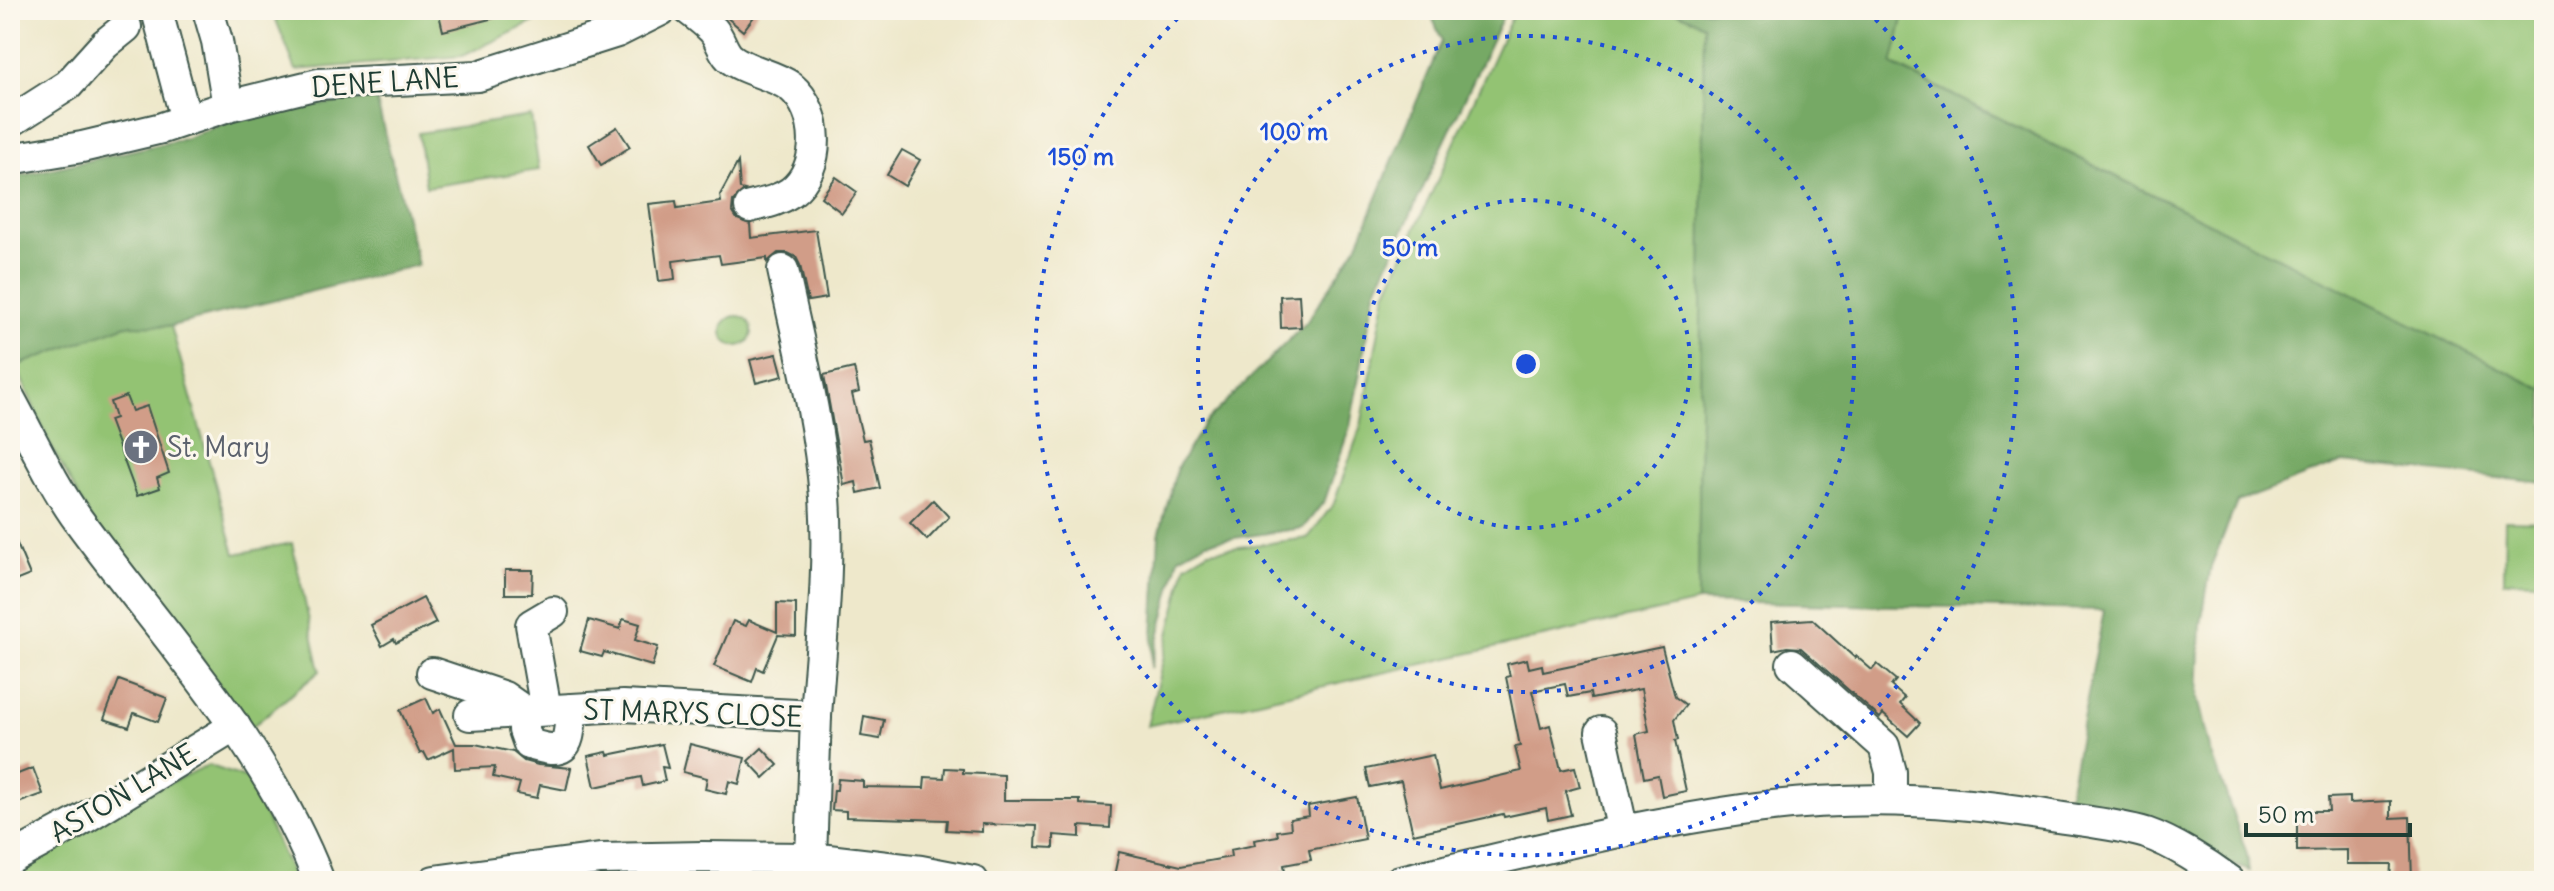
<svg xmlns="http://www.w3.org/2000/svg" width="2554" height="891" font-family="Delius,sans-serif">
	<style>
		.green { fill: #93c373; stroke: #598054; stroke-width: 2 }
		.forest { fill: #76a965; stroke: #4a734c; stroke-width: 2 }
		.building { fill: #d19d88 }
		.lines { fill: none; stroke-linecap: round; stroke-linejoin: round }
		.minor-casing { stroke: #3e574b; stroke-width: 34 }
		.minor { stroke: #fff; stroke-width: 30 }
		.ring { fill: none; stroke: #1d4ed8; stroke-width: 4; stroke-dasharray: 4 8 }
		.labels { text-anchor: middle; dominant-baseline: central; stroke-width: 6; stroke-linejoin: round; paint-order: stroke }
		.street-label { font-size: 28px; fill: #1f3d34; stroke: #fbf7ec }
		.worship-label { font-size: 28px; fill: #5b616d; stroke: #fbf7ec; text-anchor: start }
		.centre { fill: #1d4ed8; stroke: #fbf7ec; stroke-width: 4 }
		.ring-label { font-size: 24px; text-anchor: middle; font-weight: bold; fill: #1d4ed8; stroke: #fbf7ec; stroke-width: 6; stroke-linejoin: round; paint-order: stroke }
	</style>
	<rect width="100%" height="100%" fill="#fbf7ec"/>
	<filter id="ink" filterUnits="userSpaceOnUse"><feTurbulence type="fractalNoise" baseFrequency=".0125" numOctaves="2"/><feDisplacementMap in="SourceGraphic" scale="16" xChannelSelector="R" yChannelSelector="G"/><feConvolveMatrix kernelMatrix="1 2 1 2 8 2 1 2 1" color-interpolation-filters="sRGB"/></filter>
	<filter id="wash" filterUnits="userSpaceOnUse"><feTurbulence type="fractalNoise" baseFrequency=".006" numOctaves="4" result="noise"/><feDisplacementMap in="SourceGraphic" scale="32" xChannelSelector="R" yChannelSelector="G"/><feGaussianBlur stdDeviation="1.8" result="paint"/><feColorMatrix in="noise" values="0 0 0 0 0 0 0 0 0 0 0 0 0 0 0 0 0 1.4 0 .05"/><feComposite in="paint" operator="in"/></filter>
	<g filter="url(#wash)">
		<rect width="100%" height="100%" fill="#eee8cb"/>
		<g class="green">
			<path d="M272,10H559L462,56L296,70Z"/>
			<path d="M1515,10H1673L1704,25L1698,602L1147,726L1186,565L1209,551L1308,538L1334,503L1361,426L1386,293Z"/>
			<path d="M1905,10H2544V390L1892,64Z"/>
			<path d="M531,116L539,170L426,187L418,133Z"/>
			<circle cx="737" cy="331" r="15"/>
			<path d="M147,324L171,326L235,554L292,543L320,671L248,730L164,601L90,518L50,444L16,366L126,325Z"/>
			<path d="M2505,520L2544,521V582L2504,581Z"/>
			<path d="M208,765L248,779L295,881H10V863L78,826Z"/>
		</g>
		<g class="forest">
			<path d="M1429,10H1506L1375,291L1350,426L1325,500L1303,528L1207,542L1179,557L1151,668L1159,535L1177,468L1204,424L1306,323L1358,244L1442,40Z"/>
			<path d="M1673,10H1905L1892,65L2544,390V483L2343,462L2237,502L2211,566L2201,624L2198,698L2210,749L2246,851L2250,871L2067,804L2104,610L1698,602L1704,25Z"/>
			<path d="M376,98L418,265L171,326L126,325L16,366L10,356V178L184,139L250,113Z"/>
		</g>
		<g id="blocks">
			<g class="building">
				<path d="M438,10H501L502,16L443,31Z"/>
				<path d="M718,10H759L743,31Z"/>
				<path d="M617,127L630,147L601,165L589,145Z"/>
				<path d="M902,150L920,160L905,186L887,175Z"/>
				<path d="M738,162L740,189L745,190L733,201L732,211L737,219L750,224L751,238L816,230L827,298L808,301L800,265L796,257L788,253H778L767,262V258L721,264L719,255L673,261L675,279L659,281L649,204L676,201L677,208L721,202L720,195Z"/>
				<path d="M836,177L857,192L842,213L821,197Z"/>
				<path d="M1299,295L1301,327L1281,328L1280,296Z"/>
				<path d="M777,354L783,376L756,383L750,360Z"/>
				<path d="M854,368L859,392L852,394L863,440L869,439L880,488L858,493L856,482L844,485L824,375Z"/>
				<path d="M126,396L132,411L147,406L169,473L157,478L160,488L137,496L109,420L115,418L110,402Z"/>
				<path d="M933,500L949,517L927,540L910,523Z"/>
				<path d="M10,527L30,575L10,583Z"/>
				<path d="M505,570H533L532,594H505Z"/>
				<path d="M423,598L436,623L396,643L394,639L382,646L371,625Z"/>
				<path d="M777,603L796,604V636L778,635L763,671L757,668L752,682L714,666L733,621L746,626L749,620L777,632Z"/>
				<path d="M623,619L640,624L635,640L658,647L652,666L604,652L602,657L580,651L589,620L620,629Z"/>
				<path d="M1812,619L1855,658L1856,656L1872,670L1877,664L1896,680L1891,686L1905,698L1900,704L1920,723L1908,736L1883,714L1880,718L1801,648L1787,647L1773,650L1771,622Z"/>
				<path d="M1662,647L1675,697L1686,705L1674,720L1678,740L1675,741L1686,791L1662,796L1658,775L1644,778L1636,734L1649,731L1641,689L1591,699L1590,693L1568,697L1565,684L1532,691L1541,728L1550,725L1561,770L1575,767L1580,787L1565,791L1571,815L1548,820L1546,808L1504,817L1503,814L1413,834L1401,781L1370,787L1366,769L1433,755L1440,790L1521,771L1515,747L1520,746L1506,677L1510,676L1507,664L1527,659L1529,668L1542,665L1543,672Z"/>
				<path d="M119,680L167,698L158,722L134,713L129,727L104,719Z"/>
				<path d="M426,698L433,713L440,709L456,744H475L513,752L524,761L538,765L571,768L566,790L540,785L537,798L517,794L520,783L493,777L495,767L455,769L454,748L428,760L424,752L420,754L400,710Z"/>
				<path d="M864,716L884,720L880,739L861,736Z"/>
				<path d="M662,744L668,768L662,767L665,781L643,786L641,777L595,787L588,756L607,752L608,755Z"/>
				<path d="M690,744L745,758L739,784L729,781L726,794L705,789L707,778L683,772Z"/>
				<path d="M762,748L778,765L764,778L748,761Z"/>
				<path d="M33,768L43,794L10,806V777Z"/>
				<path d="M945,768L963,769V773L1004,775V800H1080V804L1111,806L1110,828L1080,826V837L1054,835V848L1036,847L1037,826L982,824V832L946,830L947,820L846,817V811L832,810L834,790H837L838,779L863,781V787L924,788L925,777L944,778Z"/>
				<path d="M1357,797L1365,839L1309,850L1311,860L1284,865L1285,871L1227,881H1113L1119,852L1181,866L1231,857L1230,850L1255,845L1254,840L1278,836L1277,831L1291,829L1290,819L1309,816L1308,806Z"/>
				<path d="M2350,797V803L2391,801V818L2410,817L2412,881H2390L2391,864H2347V850L2297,851V811H2329L2328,798Z"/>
			</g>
		</g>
	</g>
	<g filter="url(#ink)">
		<use href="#blocks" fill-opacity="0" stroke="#3e574b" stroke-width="2"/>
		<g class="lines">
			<defs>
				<g id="minor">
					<path d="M208,10L217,41L228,106"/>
					<path d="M689,10C697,16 706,23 713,30C720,38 722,50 729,57C744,71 774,74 791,87C820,111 823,168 791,192C778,201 765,203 750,207"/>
					<path d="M157,11L186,120"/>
					<path d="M10,122L68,85L105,44L126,27"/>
					<path d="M10,159L82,147L162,128L228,106L318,84L478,76L617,32L661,10"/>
					<path d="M783,270C799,345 819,421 825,497C830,570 821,644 816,716"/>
					<path d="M10,399C32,439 52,484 79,521C164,637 267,745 319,881"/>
					<path d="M1792,664L1884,746L1891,772V800"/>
					<path d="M432,673L504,697L524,711"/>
					<path d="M546,710L531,625L553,612"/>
					<path d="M524,711V730L529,744C571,757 567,745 572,709"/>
					<path d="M470,715L623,706L816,716L811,858"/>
					<path d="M1601,732L1623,832"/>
					<path d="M10,859L75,824L235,726"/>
					<path d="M434,881L600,859L703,857L811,858L921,871L973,881"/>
					<path d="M1400,881C1518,855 1636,824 1756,808C1853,795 1953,799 2051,816C2081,821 2116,824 2146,833C2172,842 2207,864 2230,881"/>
				</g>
			</defs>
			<use href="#minor" class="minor-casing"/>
			<use href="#minor" class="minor"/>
		</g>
	</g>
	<g class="ring">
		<circle cx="1526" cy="364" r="164"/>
		<circle cx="1526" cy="364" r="328"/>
		<path d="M1867 11A491 491 0 1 1 1185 11"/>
	</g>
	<defs>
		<symbol id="church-disc" viewBox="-11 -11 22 22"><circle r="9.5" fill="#6b7280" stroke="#fbf7ec"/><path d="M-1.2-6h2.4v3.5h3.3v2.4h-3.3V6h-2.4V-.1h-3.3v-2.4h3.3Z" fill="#fff"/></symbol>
	</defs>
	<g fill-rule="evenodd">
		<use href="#church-disc" x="121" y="427" width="40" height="40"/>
	</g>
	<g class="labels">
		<g class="street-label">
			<text transform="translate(385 82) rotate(-4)">DENE LANE</text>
			<text transform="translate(693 713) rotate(2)">ST MARYS CLOSE</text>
			<text transform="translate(123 793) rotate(-31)">ASTON LANE</text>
		</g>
		<g class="worship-label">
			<text x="167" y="447">St. Mary</text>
		</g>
	</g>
	<circle cx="1526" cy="364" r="12" class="centre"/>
	<g class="ring-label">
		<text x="1294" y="140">100 m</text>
		<text x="1081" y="165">150 m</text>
		<text x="1410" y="256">50 m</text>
	</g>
	<rect width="2554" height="891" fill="none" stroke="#fbf7ec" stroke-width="40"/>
	<path d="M2246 823v12h164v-12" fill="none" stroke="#1f3d34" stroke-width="4"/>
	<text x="2258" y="823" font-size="24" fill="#1f3d34" stroke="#fbf7ec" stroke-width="6" paint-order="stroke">50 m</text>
</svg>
